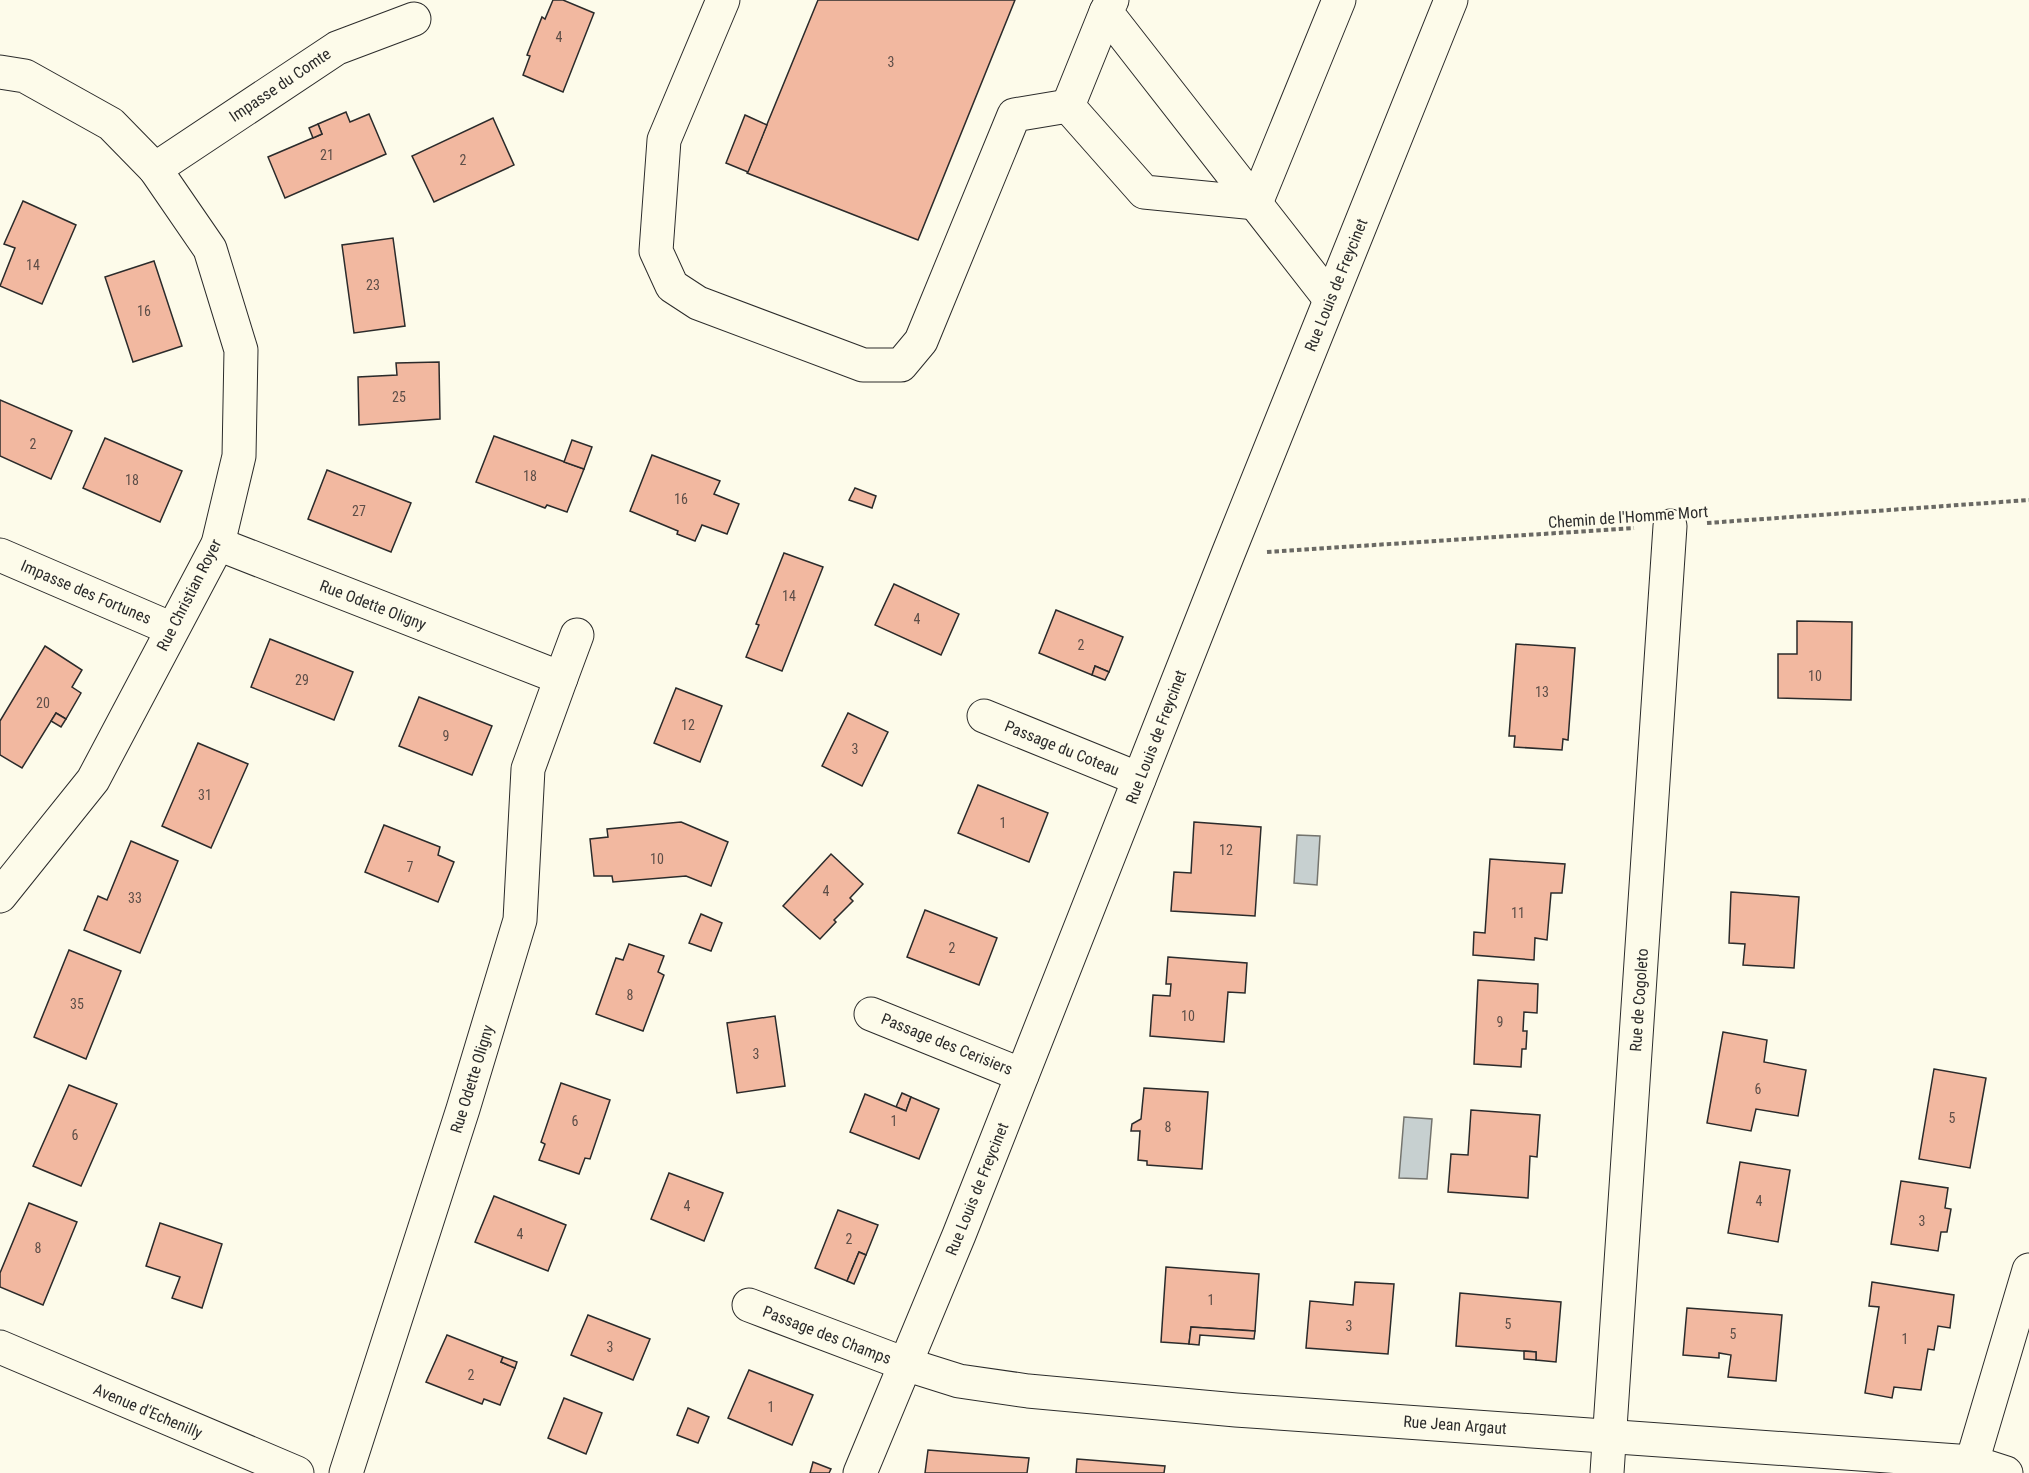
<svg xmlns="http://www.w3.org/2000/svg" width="2029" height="1473" font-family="'Roboto Condensed',sans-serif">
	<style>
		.water { fill: #c7d0d0; stroke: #74746e; stroke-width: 1.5 }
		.building { fill: #f2b8a0; stroke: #2b2b2b; stroke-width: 1.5 }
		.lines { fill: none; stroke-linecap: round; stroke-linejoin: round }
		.minor-casing { stroke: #2b2b2b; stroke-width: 35 }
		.path { stroke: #6a6964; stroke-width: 4; stroke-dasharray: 4.5 3; stroke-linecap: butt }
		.minor { stroke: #fdfbea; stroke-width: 33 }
		.labels { text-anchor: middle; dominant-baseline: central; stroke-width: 4.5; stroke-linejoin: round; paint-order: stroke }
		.number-label { font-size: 14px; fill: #5d4e48 }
		.street-label { font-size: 16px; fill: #2b2b2b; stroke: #fdfbea }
	</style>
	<rect width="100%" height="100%" fill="#fdfbea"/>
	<g class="water">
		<path d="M1297,835L1320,836L1317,885L1294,883Z"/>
		<path d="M1404,1117L1432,1119L1427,1179L1399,1178Z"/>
	</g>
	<g class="building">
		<path d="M553,0H563L594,13L563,92L523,75L530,56L527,55L542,17L545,19Z"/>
		<path d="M818,0H1015L918,240L747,173Z"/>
		<path d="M346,112L350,122L369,114L386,154L285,198L268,157L322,134L318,124Z"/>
		<path d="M745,115L767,125L748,172L726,163Z"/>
		<path d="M493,118L514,165L434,202L412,156Z"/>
		<path d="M318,124L322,134L313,138L309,128Z"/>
		<path d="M23,201L76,225L42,304L0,286L15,248L4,244Z"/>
		<path d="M393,238L405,326L354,333L342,245Z"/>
		<path d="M154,261L182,346L133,362L105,277Z"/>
		<path d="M439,362L440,419L359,425L358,377L397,375L396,363Z"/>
		<path d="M0,400L72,431L51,479L0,456Z"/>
		<path d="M494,436L584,469L567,512L547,505L545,508L476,482Z"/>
		<path d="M105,438L182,471L160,522L83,488Z"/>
		<path d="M572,440L592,447L584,469L564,462Z"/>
		<path d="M652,455L720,481L714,494L739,504L727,534L702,525L695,541L677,534L678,531L630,511Z"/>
		<path d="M327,470L411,503L391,552L308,519Z"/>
		<path d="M855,488L876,496L872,508L849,500Z"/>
		<path d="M784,553L823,567L782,671L746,657L759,625L756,624Z"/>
		<path d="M894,584L959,614L941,655L875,625Z"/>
		<path d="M1056,610L1123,637L1109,672L1095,666L1092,675L1039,653Z"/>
		<path d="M1797,621L1852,622L1851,700L1778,698V654H1797Z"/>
		<path d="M270,639L353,672L334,720L251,687Z"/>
		<path d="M1516,644L1575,648L1568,740L1563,739L1562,750L1514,747L1515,736H1509Z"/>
		<path d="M45,646L82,670L72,687L81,693L66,719L56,713L22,768L0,755V721Z"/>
		<path d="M1095,666L1109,672L1105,680L1092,675Z"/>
		<path d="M676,688L722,706L700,762L654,743Z"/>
		<path d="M419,697L492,726L472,775L399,746Z"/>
		<path d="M56,713L66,719L61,727L51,721Z"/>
		<path d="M848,713L888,732L862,786L822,766Z"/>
		<path d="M198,743L248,764L211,848L162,826Z"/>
		<path d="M978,785L1048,813L1029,862L958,833Z"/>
		<path d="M681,822L728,842L711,886L686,876L613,882L612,876H594L590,839L608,837L607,829Z"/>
		<path d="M1194,822L1261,827L1255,916L1171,911L1174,872L1191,873Z"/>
		<path d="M384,825L440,847L438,855L454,862L438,902L365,872Z"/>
		<path d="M131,841L178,861L140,953L84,930L98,896L107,900Z"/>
		<path d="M831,854L863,884L850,898L853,901L834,920L836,922L820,939L783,906Z"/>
		<path d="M1490,859L1565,864L1562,893H1551L1547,940L1535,938L1534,960L1473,955L1474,932L1485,933Z"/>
		<path d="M1731,892L1799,897L1794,968L1743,965L1745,944L1729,943Z"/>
		<path d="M925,910L997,938L979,985L907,957Z"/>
		<path d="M701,914L722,923L711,951L689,943Z"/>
		<path d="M629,944L664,956L658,972L664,975L643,1031L596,1014L616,958L623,960Z"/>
		<path d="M69,950L121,971L86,1059L34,1037Z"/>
		<path d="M1168,957L1247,963L1245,993L1228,992L1224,1042L1150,1036L1153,995L1170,996L1171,984H1166Z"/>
		<path d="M1478,980L1538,984L1537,1013L1524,1012L1523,1031H1527L1526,1049H1522L1521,1067L1474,1064Z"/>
		<path d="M775,1016L785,1086L737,1093L727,1023Z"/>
		<path d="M1723,1032L1767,1040L1764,1062L1806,1070L1798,1116L1756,1109L1751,1131L1707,1123Z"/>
		<path d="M1934,1069L1986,1078L1970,1168L1919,1159Z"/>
		<path d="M561,1083L610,1100L590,1159L585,1158L579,1174L539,1160L545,1144L541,1142Z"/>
		<path d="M69,1085L117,1104L81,1186L33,1166Z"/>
		<path d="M1144,1088L1208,1092L1202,1169L1147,1165V1161L1138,1160L1140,1131H1131L1132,1124L1141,1119Z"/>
		<path d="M902,1093L911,1097L906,1111L896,1107Z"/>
		<path d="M865,1094L906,1111L911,1097L939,1109L919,1159L850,1132Z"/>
		<path d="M1471,1110L1540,1115L1537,1157L1530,1156L1528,1198L1448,1192L1451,1154L1468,1155Z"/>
		<path d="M1740,1162L1790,1170L1778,1242L1728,1233Z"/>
		<path d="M669,1173L723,1193L704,1241L651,1219Z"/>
		<path d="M1901,1181L1948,1188L1945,1208L1951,1209L1947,1232H1941L1938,1251L1891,1244Z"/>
		<path d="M494,1196L566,1225L548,1271L475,1242Z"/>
		<path d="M29,1203L77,1222L43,1305L0,1287V1273Z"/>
		<path d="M838,1210L878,1225L866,1255L859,1252L847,1281L815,1268Z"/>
		<path d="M160,1223L222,1244L202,1308L172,1298L180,1277L146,1266Z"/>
		<path d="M859,1252L866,1255L854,1284L847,1281Z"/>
		<path d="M1166,1267L1259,1274L1255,1331L1191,1327L1189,1344L1161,1342Z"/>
		<path d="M1355,1282L1394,1284L1388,1354L1306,1348L1310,1301L1353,1305Z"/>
		<path d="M1872,1282L1954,1295L1950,1328L1938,1326L1934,1350L1928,1349L1921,1390L1894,1387L1892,1398L1865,1393L1879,1307L1869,1306Z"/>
		<path d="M1460,1293L1561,1302L1556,1362L1536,1360V1352L1456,1346Z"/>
		<path d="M1687,1308L1782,1315L1776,1381L1728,1377L1731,1355L1719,1353V1358L1683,1355Z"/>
		<path d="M588,1315L650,1339L633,1380L571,1355Z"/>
		<path d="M1191,1327L1255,1331L1254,1339L1200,1335L1199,1345L1189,1344Z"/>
		<path d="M447,1335L503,1357L501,1362L515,1368L500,1405L484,1399L482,1404L426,1382Z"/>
		<path d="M1524,1351L1536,1352V1360L1524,1359Z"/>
		<path d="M503,1357L517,1362L515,1368L501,1362Z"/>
		<path d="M749,1370L813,1395L792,1445L728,1418Z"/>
		<path d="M564,1398L602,1413L586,1454L548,1438Z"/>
		<path d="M688,1408L709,1417L698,1443L677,1435Z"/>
		<path d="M928,1450L1029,1458L1027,1473H925Z"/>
		<path d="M1077,1459L1165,1466L1164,1473H1076Z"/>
		<path d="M813,1462L831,1469L829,1473H810Z"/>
	</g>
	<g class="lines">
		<defs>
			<g id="minor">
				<path d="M723,0L664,140L656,251L672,286L698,303L863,365H901L921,341L1014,115L1068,106"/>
				<path d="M1112,0L1106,12L1330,299"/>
				<path d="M1106,12L1068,106L1144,192L1256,203L1339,0"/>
				<path d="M0,72L25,76L111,124L155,169L210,249L241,350L239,456L218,544L93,780L0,896"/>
				<path d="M155,169L337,48L414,19"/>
				<path d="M218,544L561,678L528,769L520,920L463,1109L346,1473"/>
				<path d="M0,555L172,629"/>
				<path d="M561,678L577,635"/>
				<path d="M984,716L1139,779"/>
				<path d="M871,1014L1022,1075"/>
				<path d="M749,1305L905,1364L959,1381L1028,1391L1236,1410L1972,1462L2006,1473"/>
				<path d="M0,1347L297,1473"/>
				<path d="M1972,1462L2029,1270"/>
				<path d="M860,1473L959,1235L1228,554L1451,0"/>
				<path d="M1607,1473L1670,526"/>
			</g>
		</defs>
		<use href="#minor" class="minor-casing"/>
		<g class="path">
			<path d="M1707,523L2029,500"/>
			<path d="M1267,552L1634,528"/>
		</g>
		<use href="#minor" class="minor"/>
	</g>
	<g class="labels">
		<g class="number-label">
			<text x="559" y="37">4</text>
			<text x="891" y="62">3</text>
			<text x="327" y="155">21</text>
			<text x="463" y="160">2</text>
			<text x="33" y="265">14</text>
			<text x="373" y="285">23</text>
			<text x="144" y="311">16</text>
			<text x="399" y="397">25</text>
			<text x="33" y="444">2</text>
			<text x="530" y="476">18</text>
			<text x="132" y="480">18</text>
			<text x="681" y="499">16</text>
			<text x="359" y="511">27</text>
			<text x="789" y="596">14</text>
			<text x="917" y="619">4</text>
			<text x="1081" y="645">2</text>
			<text x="1815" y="676">10</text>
			<text x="302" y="680">29</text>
			<text x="1542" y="692">13</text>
			<text x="43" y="703">20</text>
			<text x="688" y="725">12</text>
			<text x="446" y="736">9</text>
			<text x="855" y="749">3</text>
			<text x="205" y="795">31</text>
			<text x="1003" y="823">1</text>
			<text x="1226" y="850">12</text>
			<text x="657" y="859">10</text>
			<text x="410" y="867">7</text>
			<text x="826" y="891">4</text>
			<text x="135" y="898">33</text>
			<text x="1518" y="913">11</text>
			<text x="952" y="948">2</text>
			<text x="630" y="995">8</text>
			<text x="77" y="1004">35</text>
			<text x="1188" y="1016">10</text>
			<text x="1500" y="1022">9</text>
			<text x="756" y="1054">3</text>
			<text x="1758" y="1089">6</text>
			<text x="1952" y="1118">5</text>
			<text x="575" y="1121">6</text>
			<text x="894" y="1121">1</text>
			<text x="1168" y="1127">8</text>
			<text x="75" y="1135">6</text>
			<text x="1759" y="1201">4</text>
			<text x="687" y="1206">4</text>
			<text x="1922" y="1221">3</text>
			<text x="520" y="1234">4</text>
			<text x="849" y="1239">2</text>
			<text x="38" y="1248">8</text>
			<text x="1211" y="1300">1</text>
			<text x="1508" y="1324">5</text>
			<text x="1349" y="1326">3</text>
			<text x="1733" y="1334">5</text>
			<text x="1905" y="1339">1</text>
			<text x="610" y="1347">3</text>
			<text x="471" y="1375">2</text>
			<text x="771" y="1407">1</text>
		</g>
		<g class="street-label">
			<text transform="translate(280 85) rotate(-34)">Impasse du Comte</text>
			<text transform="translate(1336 285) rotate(-68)">Rue Louis de Freycinet</text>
			<text transform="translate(1628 517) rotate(-4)">Chemin de l'Homme Mort</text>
			<text transform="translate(86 592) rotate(23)">Impasse des Fortunes</text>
			<text transform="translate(189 595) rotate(-63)">Rue Christian Royer</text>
			<text transform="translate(373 605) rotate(21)">Rue Odette Oligny</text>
			<text transform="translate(1156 737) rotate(-69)">Rue Louis de Freycinet</text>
			<text transform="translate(1062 748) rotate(22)">Passage du Coteau</text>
			<text transform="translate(1639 1000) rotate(-86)">Rue de Cogoleto</text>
			<text transform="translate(947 1044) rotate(22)">Passage des Cerisiers</text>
			<text transform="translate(472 1079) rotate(-73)">Rue Odette Oligny</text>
			<text transform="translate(977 1189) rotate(-68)">Rue Louis de Freycinet</text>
			<text transform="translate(827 1335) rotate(21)">Passage des Champs</text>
			<text transform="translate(148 1411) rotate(23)">Avenue d'Echenilly</text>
			<text transform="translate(1455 1425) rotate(4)">Rue Jean Argaut</text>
		</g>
	</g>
</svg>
